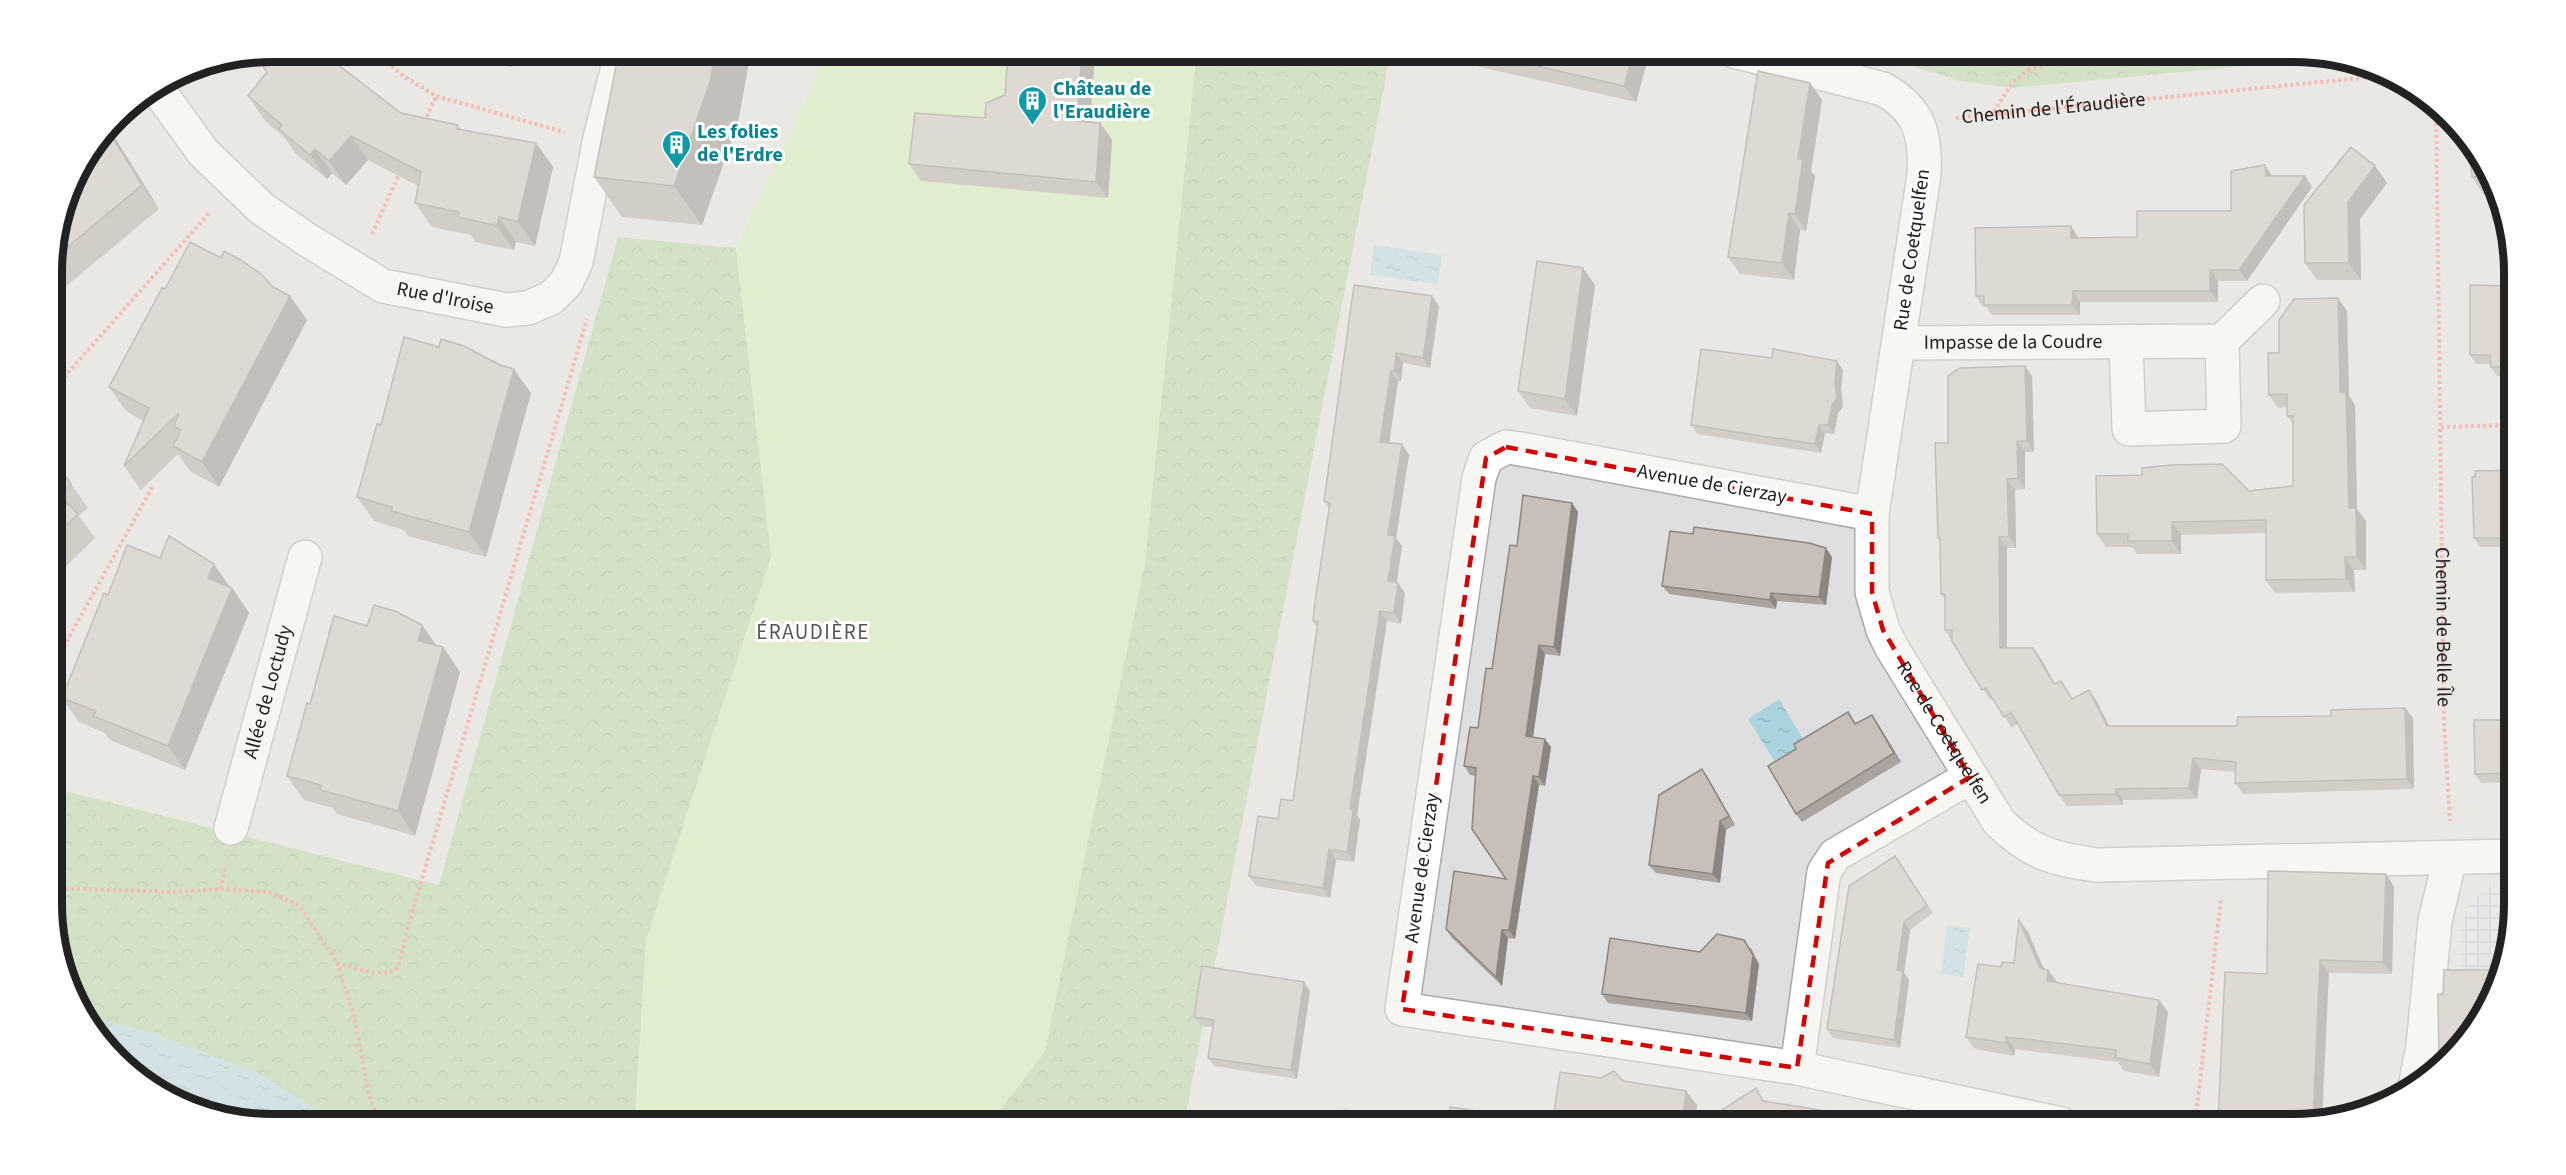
<svg xmlns="http://www.w3.org/2000/svg" width="2566" height="1175" font-family="'Source Sans 3',sans-serif">
	<style>
		.residential { fill: #e0dfdf }
		.grass { fill: #cdebb0 }
		.forest { fill: url(#forest-crowns) }
		.plaza { fill: url(#plaza-grid) }
		.water { fill: url(#water-ripples) }
		.lines { fill: none; stroke-linecap: round; stroke-linejoin: round }
		.street-casing { stroke: #a9a9a9; stroke-width: 36 }
		.path { stroke: #fa8072; stroke-width: 4; stroke-dasharray: 3 3; stroke-linecap: butt }
		.street { stroke: #fff; stroke-width: 33 }
		.wall { fill: #aba49e }
		.shaded-wall { fill: #8b8681 }
		.building { fill: #c7bfb8; stroke: #8b8681; stroke-width: 1.5 }
		.marked { fill: none; stroke: #d40000; stroke-width: 4.5; stroke-dasharray: 12 8; stroke-linejoin: round }
		.labels { text-anchor: middle; dominant-baseline: central; stroke-width: 6; stroke-linejoin: round; paint-order: stroke }
		.culture-label { font-size: 20px; font-weight: bold; fill: #0d838f; stroke: #fff; text-anchor: start }
		.street-label { font-size: 20px; fill: #222; stroke: #fff }
		.neighbourhood-label { font-size: 21px; letter-spacing: 1.5px; fill: #555; stroke: #fff }
		.rim { fill: none; stroke: #222; stroke-width: 8 }
	</style>
	<defs>
		<pattern id="forest-crowns" width="20" height="18" patternUnits="userSpaceOnUse" patternTransform="scale(1.5)"><rect width="20" height="18" fill="#add19e"/><path d="M2 6a3 3 0 1 1 6 0M12 15a3 3 0 1 1 6 0" fill="none" stroke="#95b388"/></pattern>
		<pattern id="plaza-grid" width="8" height="8" patternUnits="userSpaceOnUse" patternTransform="scale(1.5)"><rect width="8" height="8" fill="#dddde8"/><path d="M0 4h8M4 0v8" fill="none" stroke="#bdbdc7"/></pattern>
		<pattern id="water-ripples" width="26" height="14" patternUnits="userSpaceOnUse" patternTransform="scale(1.5)"><rect width="26" height="14" fill="#aad3df"/><path d="M2 4q2-2 4 0t4 0M15 11q2-2 4 0t4 0" fill="none" stroke="#92b5bf"/></pattern>
	</defs>
	<rect width="100%" height="100%" fill="#f2efe9"/>
	<g class="residential">
		<path d="M272,51H828L736,248L618,237L439,885L53,788L52,257L74,174L126,106L188,68Z"/>
		<path d="M1391,51H2294L2379,68L2429,97L2470,138L2498,188L2513,243L2515,903L2460,1048L2417,1087L2365,1112L2308,1124H1184Z"/>
	</g>
	<path class="grass" d="M828,51H1191L1196,58L1145,562L1045,1051L990,1124H636L646,940L771,556L736,248Z"/>
	<g class="forest">
		<path d="M1191,51H1391L1184,1124H990L1045,1051L1145,562L1196,58Z"/>
		<path d="M1865,51H2294L2327,58L2013,88L1960,81Z"/>
		<path d="M618,237L736,248L771,556L646,940L635,1124H340L259,1074L154,1034L87,1016L53,932V788L439,885Z"/>
	</g>
	<path class="plaza" d="M2507,880H2515V903L2498,988L2490,1001H2461V926L2473,900L2491,885Z"/>
	<g class="water">
		<path d="M1374,245L1442,255L1438,284L1370,275Z"/>
		<path d="M1779,699L1806,744L1775,762L1748,719Z"/>
		<path d="M1947,925L1970,928L1963,977L1941,974Z"/>
		<path d="M87,1016L154,1034L259,1074L340,1124H272L187,1107L137,1078L96,1037Z"/>
	</g>
	<g class="lines">
		<defs>
			<g id="street">
				<path id="s3" d="M1734,51L1883,89C1920,110 1926,134 1924,175L1872,514V592L1883,630L1892,648L1999,822C2031,853 2053,859 2096,865L2515,856"/>
				<path id="s4" d="M156,87L203,152L261,208L306,239L383,286L506,310L528,308L551,298L566,283L576,262L600,138L622,51"/>
				<path id="s5" d="M1899,343L2222,341L2263,301"/>
				<path d="M2126,343L2129,429L2224,426L2222,341"/>
				<path d="M1872,514L1521,449L1506,447L1486,458L1479,478L1402,1009L1797,1068L2061,1124"/>
				<path id="s6" d="M231,828L305,557"/>
				<path d="M1797,1068L1824,872L1835,855L1970,777"/>
				<path d="M2415,1087L2423,1046L2435,921L2450,858"/>
			</g>
		</defs>
		<use href="#street" class="street-casing"/>
		<g class="path">
			<path d="M373,51L405,77L436,96L564,132"/>
			<path d="M2028,70L2054,63L2150,51"/>
			<path id="s1" d="M2436,105L2444,722L2450,821"/>
			<path d="M1994,112L2012,83L2028,70L2031,51"/>
			<path id="s2" d="M1956,118L2391,75"/>
			<path d="M424,122L436,97"/>
			<path d="M372,234L400,172"/>
			<path d="M52,391L210,212"/>
			<path d="M2441,427L2514,425"/>
			<path d="M52,668L153,486"/>
			<path d="M53,888L174,892L221,889L270,892L300,906L337,963L354,1016L368,1091L379,1124"/>
			<path d="M221,889L225,866"/>
			<path d="M337,963C354,968 382,979 398,968L409,923L587,319"/>
			<path d="M1554,1124L1556,1113"/>
			<path d="M2195,1124L2221,899"/>
		</g>
		<use href="#street" class="street"/>
	</g>
	<g class="wall">
		<path d="M272,51L330,60L401,113L458,125L461,130L536,143L553,167L535,246L516,242L514,250L475,242L471,235L432,227L415,203L418,186L368,160L346,185L332,173L327,179L296,154L284,137L265,121L248,96L267,72L262,58L258,54Z"/>
		<path d="M457,51H549L547,61L514,54L512,67L462,57Z"/>
		<path d="M619,51H751L738,122L702,225L622,217L594,177Z"/>
		<path d="M1465,51H1646L1649,55L1636,102L1476,66Z"/>
		<path d="M1094,66L1090,122L1100,123L1112,140L1108,198L921,181L909,164Z"/>
		<path d="M1810,83L1822,100L1811,171L1815,176L1806,231L1800,230L1794,280L1740,274L1728,257Z"/>
		<path d="M108,129L117,141L159,209L52,298L51,257L74,174Z"/>
		<path d="M2470,138L2498,188L2499,192L2483,194L2472,177Z"/>
		<path d="M2375,166L2387,183L2360,219L2361,280H2317L2305,263Z"/>
		<path d="M2272,176H2305L2312,187L2247,281H2218V302H2080V315H1992L1986,307H1983L1976,296L2071,226L2078,238L2137,237L2231,211Z"/>
		<path d="M1354,285L1439,306L1430,368L1403,363L1401,381H1398L1389,443L1402,444L1409,455L1396,538L1402,546L1397,583H1398L1405,593L1401,624L1387,621L1357,815L1360,820L1354,862L1336,860L1330,898L1256,886L1249,876L1293,801L1317,627L1313,621L1329,509L1324,501Z"/>
		<path d="M1595,285L1577,416L1530,408L1518,391Z"/>
		<path d="M2513,286L2514,376H2497L2491,367V364H2476L2470,355Z"/>
		<path d="M273,287L307,320L219,487L190,471L178,454L141,490L124,466L143,421L126,411L109,387Z"/>
		<path d="M2347,311L2349,396L2355,405L2357,509L2366,521V570H2354L2355,592L2275,593L2266,580V533L2181,535V554H2137L2132,547H2106L2097,534L2142,475L2249,491L2293,486V423L2287,416V407L2278,408L2269,395L2279,353Z"/>
		<path d="M2025,366L2032,376L2034,452H2025V489L2015,490L2016,548H2007V648H2033L2041,659L2055,684L2072,699L2096,700L2109,726H2237L2405,708L2413,718L2414,789L2243,794L2235,783L2236,772L2201,769L2197,799L2123,800V805L2067,806L2059,795L2017,724L2012,728L1993,699L1990,700L1945,630V600L1941,594L1940,542L1938,538L1948,443Z"/>
		<path d="M1843,370L1841,390L1843,407L1838,413L1834,434L1825,433L1821,453L1697,434L1691,425Z"/>
		<path d="M531,393L486,557L408,536L404,530L374,521L357,497L381,425Z"/>
		<path d="M52,457L88,508L79,516L95,538L52,580Z"/>
		<path d="M2514,470V547H2480L2474,538Z"/>
		<path d="M1572,503L1578,512L1560,656L1545,654L1533,737L1551,747L1545,786L1539,785L1515,939L1508,938L1502,986L1452,938L1446,929L1506,879L1475,776L1470,775L1464,766L1478,728L1492,669L1517,546Z"/>
		<path d="M1832,557L1826,605L1777,601L1776,609L1669,594L1662,586Z"/>
		<path d="M230,588H232L249,613L185,770L110,740L105,733L79,722L62,698L108,595Z"/>
		<path d="M437,646L443,647L460,672L415,836L337,814L333,808L304,800L287,776L310,704Z"/>
		<path d="M2514,720L2515,788L2511,782L2481,783L2475,774Z"/>
		<path d="M1856,724H1878L1901,762L1802,822L1796,814Z"/>
		<path d="M1702,769L1708,778L1735,825L1726,830L1720,883L1656,873L1649,865Z"/>
		<path d="M1895,856L1933,913L1910,930L1904,973L1909,980L1900,1048L1833,1038L1827,1029Z"/>
		<path d="M2386,874L2394,887L2392,974L2329,973L2267,974Z"/>
		<path d="M2028,932L2044,969L2048,970L2057,983L2168,1012L2159,1077L2124,1071L2118,1062L2015,1049L2014,1056L1975,1049L1966,1037L2001,967L2014,963Z"/>
		<path d="M1751,948L1759,964L1752,1021L1608,1003L1602,994L1700,952Z"/>
		<path d="M1310,991L1297,1079L1214,1066L1208,1058L1213,1027L1201,1026L1194,1017Z"/>
		<path d="M1623,1081L1697,1105L1694,1124H1562L1554,1113Z"/>
	</g>
	<g class="shaded-wall">
		<path d="M320,51H324L339,72L319,52Z"/>
		<path d="M501,51H513L514,54L512,67Z"/>
		<path d="M540,51H549L547,61Z"/>
		<path d="M716,51H751L738,122L702,225L674,186Z"/>
		<path d="M1072,51H1084L1094,66L1089,138L1077,121Z"/>
		<path d="M1634,51H1646L1649,55L1636,102L1624,86Z"/>
		<path d="M1810,83L1822,100L1811,171L1815,176L1806,231L1795,214L1798,159Z"/>
		<path d="M1100,123L1112,140L1108,198L1096,182Z"/>
		<path d="M108,129L117,141L159,209L142,185L108,130Z"/>
		<path d="M351,136L368,160L346,185L329,161Z"/>
		<path d="M536,143L553,167L535,246L518,222Z"/>
		<path d="M315,149L332,173L327,179L310,155Z"/>
		<path d="M2265,165L2272,176H2266Z"/>
		<path d="M2375,166L2387,183L2360,219L2361,280L2349,263L2348,202Z"/>
		<path d="M2305,176L2312,187L2247,281L2239,270Z"/>
		<path d="M1789,213L1800,230L1794,280L1782,263Z"/>
		<path d="M499,217L516,242L514,250L497,226Z"/>
		<path d="M2071,226L2078,237L2079,249L2071,238Z"/>
		<path d="M1583,268L1595,285L1577,416L1565,399Z"/>
		<path d="M2210,270L2218,281V302L2210,291Z"/>
		<path d="M2073,291L2080,302V315L2072,305Z"/>
		<path d="M290,296L307,320L219,487L202,462Z"/>
		<path d="M1432,296L1439,306L1430,368L1423,358Z"/>
		<path d="M2338,298L2347,311L2349,396L2355,405L2357,509L2366,521V570L2357,557L2349,508L2340,392Z"/>
		<path d="M1396,353L1403,363L1401,381L1394,371Z"/>
		<path d="M1837,361L1843,370L1841,390L1843,407L1838,413L1834,434L1828,425Z"/>
		<path d="M2025,366L2032,376L2034,452L2027,441Z"/>
		<path d="M514,369L531,393L486,557L469,532Z"/>
		<path d="M1391,371L1398,381L1388,452L1380,442Z"/>
		<path d="M1819,425L1825,433L1821,453L1815,444Z"/>
		<path d="M2017,441L2025,452V489L2018,478Z"/>
		<path d="M1402,444L1409,455L1396,538L1402,546L1395,591L1388,581V535Z"/>
		<path d="M2007,479L2015,490L2016,548L2009,537Z"/>
		<path d="M1572,503L1578,512L1560,656L1554,647Z"/>
		<path d="M2172,522L2181,535V554L2172,541Z"/>
		<path d="M1999,537L2007,548V658L2000,648Z"/>
		<path d="M1826,548L1832,557L1826,605L1819,597Z"/>
		<path d="M2345,557L2354,570L2355,592L2346,579Z"/>
		<path d="M214,564L231,589L208,578Z"/>
		<path d="M1398,583L1405,593L1401,624L1394,613Z"/>
		<path d="M232,588L249,613L185,770L168,746Z"/>
		<path d="M1771,593L1777,601L1776,609L1770,600Z"/>
		<path d="M1380,611L1387,621L1357,815L1360,820L1354,862L1347,852L1350,809Z"/>
		<path d="M422,625L439,649L418,641Z"/>
		<path d="M1539,645L1545,654L1532,744L1526,736Z"/>
		<path d="M443,647L460,672L415,836L398,811Z"/>
		<path d="M2033,648L2041,659L2061,695L2054,684Z"/>
		<path d="M2089,690L2096,700L2115,737L2107,726Z"/>
		<path d="M2405,708L2413,718L2414,789L2407,779Z"/>
		<path d="M1872,715L1878,724L1901,762L1894,753Z"/>
		<path d="M1545,739L1551,747L1545,786L1539,777Z"/>
		<path d="M2193,758L2201,769L2197,799L2189,788Z"/>
		<path d="M1702,769L1708,778L1735,825L1729,816Z"/>
		<path d="M1533,776L1539,785L1515,939L1509,930Z"/>
		<path d="M2116,789L2123,800V805L2116,794Z"/>
		<path d="M1720,821L1726,830L1720,883L1713,874Z"/>
		<path d="M1329,849L1336,860L1330,898L1323,888Z"/>
		<path d="M2386,874L2394,887L2392,974L2383,962Z"/>
		<path d="M2019,920L2028,932L2047,977L2048,970L2057,982L2056,994L2047,981L2040,968Z"/>
		<path d="M1904,922L1910,930L1904,973L1909,980L1900,1048L1894,1040L1897,970Z"/>
		<path d="M1502,930L1508,938L1502,986L1496,977Z"/>
		<path d="M1744,940L1759,964L1752,1021L1746,1013Z"/>
		<path d="M2320,960L2329,973L2322,1121L2313,1123Z"/>
		<path d="M1304,982L1310,991L1297,1079L1291,1070Z"/>
		<path d="M2159,1000L2168,1012L2159,1077L2150,1064Z"/>
		<path d="M2006,1037L2015,1049L2014,1056L2006,1043Z"/>
		<path d="M1686,1091L1697,1105L1694,1124H1682Z"/>
		<path d="M1496,1114L1503,1124H1495Z"/>
	</g>
	<g class="building">
		<path d="M272,51H320L401,113L458,125L457,129L536,143L518,222L499,217L497,226L458,217L459,212L415,203L421,172L351,136L329,161L315,149L310,155L279,129L282,125L248,96L267,72L259,60L264,57L261,53Z"/>
		<path d="M619,51H716L710,82L674,186L594,177Z"/>
		<path d="M1008,51H1082L1077,121L1100,123L1096,182L909,164L915,113L985,118L986,103L1005,95Z"/>
		<path d="M1471,51H1634L1624,86Z"/>
		<path d="M1758,71L1810,83L1798,159H1803L1795,214L1789,213L1782,263L1728,257Z"/>
		<path d="M108,130L142,185L52,260L74,174Z"/>
		<path d="M2467,135L2470,138L2491,174L2472,177Z"/>
		<path d="M2351,147L2375,166L2348,202L2349,263H2305L2304,205Z"/>
		<path d="M2265,165L2266,176H2305L2239,270H2210V291H2073L2072,305H1984V296H1976L1975,228L2071,226V238L2137,237V211H2231V171Z"/>
		<path d="M190,242L221,258L224,251L239,259L260,273L273,287L290,296L202,462L173,446L181,430L174,426L179,413L124,466L149,408L109,387L162,288L165,289Z"/>
		<path d="M1537,261L1583,268L1565,399L1518,391Z"/>
		<path d="M1354,285L1432,296L1423,358L1396,353L1394,371H1391L1380,442L1402,444L1388,535L1395,536L1388,581L1398,583L1394,613L1380,611L1350,809L1353,810L1347,852L1329,849L1323,888L1249,876L1258,816L1278,819L1281,799L1293,801L1318,622L1313,621L1315,602L1330,503L1324,501Z"/>
		<path d="M2470,285L2513,286V367H2491L2490,355H2470Z"/>
		<path d="M2338,298L2340,392H2346L2349,508H2356L2357,557H2345L2346,579L2266,580V520L2172,522V541H2128V534H2097L2096,476L2142,475V468L2171,465L2222,464L2249,491L2293,486V416H2287V394L2269,395L2268,353H2279V320L2294,299Z"/>
		<path d="M404,337L439,347L441,339L464,346L500,365L514,369L469,532L391,511L392,507L357,497L377,424L381,425Z"/>
		<path d="M1701,349L1772,358L1773,349L1837,361L1835,382L1837,398L1832,405L1828,425H1819L1815,444L1691,425Z"/>
		<path d="M2025,366L2027,441H2017L2018,478L2007,479L2009,537H1999L2000,648H2033L2054,684L2061,681L2072,699L2089,690L2107,726H2237L2238,717L2331,716V710L2405,708L2407,779L2235,783L2236,762L2193,758L2189,788L2116,789V794L2059,795L2011,712L2004,717L1986,688L1982,690L1952,641V630H1945V594H1941L1940,538H1938L1935,443H1948V376L1960,368Z"/>
		<path d="M52,457L71,484L59,495L78,514L52,539Z"/>
		<path d="M2514,470V538H2474L2472,477H2475V471Z"/>
		<path d="M1523,495L1572,503L1554,647L1539,645L1526,736L1545,739L1539,777L1533,776L1509,930H1502L1496,977L1446,929L1454,871L1506,879L1472,829L1476,768L1464,766L1470,727L1478,728L1486,668L1492,669L1510,545L1517,546Z"/>
		<path d="M1694,527L1809,543L1826,548L1819,597L1771,593L1770,600L1662,586L1670,531L1693,534Z"/>
		<path d="M169,536L214,564L208,578L232,588L168,746L93,716L96,711L62,698L104,593L108,595L127,545L160,558Z"/>
		<path d="M374,605L397,612L422,625L418,641L443,647L398,811L320,790L321,785L287,776L307,703L310,704L334,616L367,626Z"/>
		<path d="M1848,712L1855,724L1872,715L1894,753L1796,814L1768,766L1796,749L1794,744Z"/>
		<path d="M2474,720H2514L2515,781L2510,782V773L2475,774Z"/>
		<path d="M1702,769L1729,816L1720,821L1713,874L1649,865L1659,795Z"/>
		<path d="M1895,856L1927,905L1904,922L1897,970L1903,971L1894,1040L1827,1029L1849,886Z"/>
		<path d="M2268,871L2386,874L2383,962L2320,960L2313,1123L2308,1124H2218L2225,972L2267,974Z"/>
		<path d="M2019,920L2040,968L2048,970L2047,981L2159,1000L2150,1064L2116,1058V1050L2006,1037V1043L1966,1037L1978,964L2001,967L2002,962L2014,963Z"/>
		<path d="M1717,934L1744,940L1753,955L1746,1013L1602,994L1610,938L1700,952Z"/>
		<path d="M1202,966L1304,982L1291,1070L1208,1058L1214,1020L1194,1017Z"/>
		<path d="M2444,970H2502L2498,988L2460,1048L2439,1067L2438,994H2443Z"/>
		<path d="M1614,1071L1623,1081L1686,1091L1682,1124H1588L1589,1118L1554,1113L1560,1072L1601,1078Z"/>
		<path d="M1756,1088L1763,1101L1864,1117L1863,1121L1879,1124H1700Z"/>
		<path d="M1450,1107L1496,1114L1495,1124H1448Z"/>
		<path d="M1344,1110L1443,1124H1342Z"/>
	</g>
	<path d="M0 0H2566V1175H0ZM1506,447L1872,514V592L1883,630L1970,777L1828,863L1797,1068L1402,1009L1486,458Z" fill="#f2efe9" fill-opacity=".55" fill-rule="evenodd"/>
	<path class="marked" d="M1506,447L1872,514V592L1883,630L1970,777L1828,863L1797,1068L1402,1009L1486,458Z"/>
	<defs>
		<symbol id="building-pin" viewBox="-11 -11 22 30"><path d="M0 17L-7.5 6A9.5 9.5 0 1 1 7.5 6Z" fill="#0f9aa8" stroke="#fff"/><path d="M-4-6H4V6H1V3H-1V6H-4ZM-2.5-4.3h1.7v1.8h-1.7ZM.8-4.3h1.7v1.8H.8ZM-2.5-1h1.7V.8h-1.7ZM.8-1h1.7V.8H.8Z" fill="#fff"/></symbol>
	</defs>
	<g fill-rule="evenodd">
		<use href="#building-pin" x="1016" y="84" width="33" height="45"/>
		<use href="#building-pin" x="660" y="128" width="33" height="45"/>
	</g>
	<g class="labels">
		<g class="culture-label">
			<text x="1053" y="89">Château de<tspan x="1053" dy="23">l'Eraudière</tspan></text>
			<text x="697" y="132">Les folies<tspan x="697" dy="23">de l'Erdre</tspan></text>
		</g>
		<g class="street-label">
			<text stroke="none"><textPath href="#s2" startOffset="98">Chemin de l'Éraudière</textPath></text>
			<text transform="translate(1912 250) rotate(-82)">Rue de Coetquelfen</text>
			<text stroke="none"><textPath href="#s4" startOffset="369">Rue d'Iroise</textPath></text>
			<text stroke="none"><textPath href="#s5" startOffset="114">Impasse de la Coudre</textPath></text>
			<text transform="translate(1712 484) rotate(10)">Avenue de Cierzay</text>
			<text stroke="none"><textPath href="#s1" startOffset="522">Chemin de Belle Île</textPath></text>
			<text stroke="none"><textPath href="#s6" startOffset="141">Allée de Loctudy</textPath></text>
			<text stroke="none"><textPath href="#s3" startOffset="836">Rue de Coetquelfen</textPath></text>
			<text transform="translate(1422 868) rotate(-82)">Avenue de Cierzay</text>
		</g>
		<g class="neighbourhood-label">
			<text x="813" y="632">ÉRAUDIÈRE</text>
		</g>
	</g>
	<path d="M0 0H2566V1175H0ZM272 62H2294A210 210 0 0 1 2504 272V904A210 210 0 0 1 2294 1114H272A210 210 0 0 1 62 904V272A210 210 0 0 1 272 62Z" fill="#fff" fill-rule="evenodd"/>
	<path class="rim" d="M272 62H2294A210 210 0 0 1 2504 272V904A210 210 0 0 1 2294 1114H272A210 210 0 0 1 62 904V272A210 210 0 0 1 272 62Z"/>
</svg>
